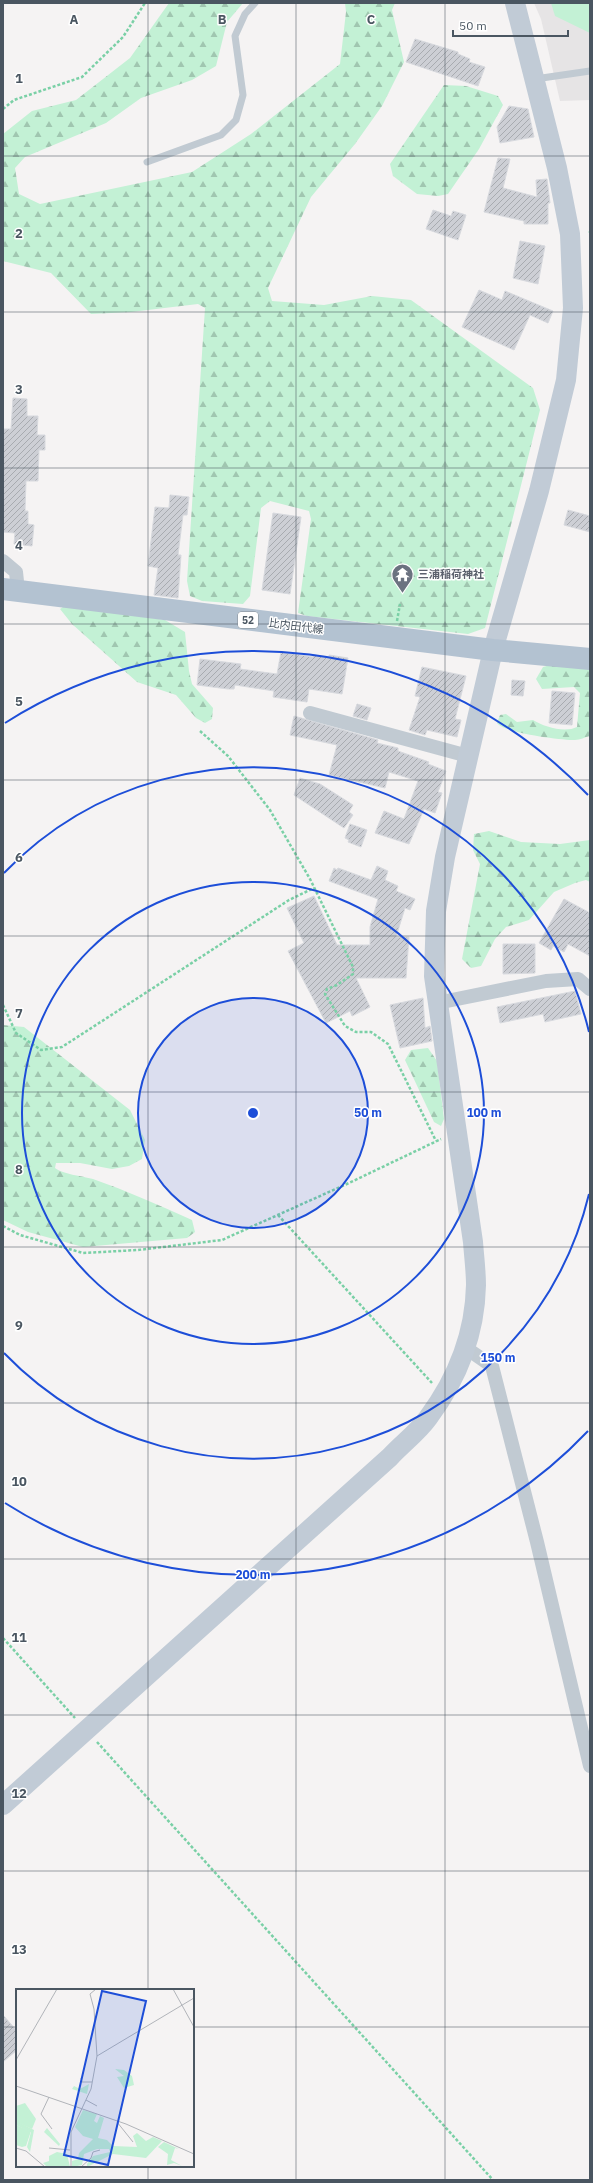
<svg xmlns="http://www.w3.org/2000/svg" width="593" height="2183" font-family="'IBM Plex Sans','Noto Sans JP',sans-serif">
	<style>
		.education { fill: #e6e4e5 }
		.forest { fill: url(#forest-firs) }
		.park { fill: #c3f1d5 }
		.building { fill: url(#building-hatch); stroke: #d7d9de }
		.lines { fill: none; stroke-linecap: round; stroke-linejoin: round }
		.path { stroke: #7ad0a6; stroke-width: 2.5; stroke-dasharray: 3 2; stroke-linecap: butt }
		.lane { stroke: #c1cad2; stroke-width: 7 }
		.street { stroke: #c1cad2; stroke-width: 14 }
		.secondary { stroke: #c1cbd6; stroke-width: 20 }
		.primary { stroke: #b3c2d1; stroke-width: 22 }
		.grid { fill: none; stroke: #4a5661; stroke-width: 1; stroke-opacity: 0.55 }
		.ring { fill: none; stroke: #1d4ed8; stroke-width: 2 }
		.labels { text-anchor: middle; dominant-baseline: central; stroke-width: 3; stroke-linejoin: round; paint-order: stroke }
		.shield { fill: #fff; stroke: #808990; stroke-width: 1 }
		.shield-label { font-size: 10px; font-weight: bold; fill: #4a5661 }
		.worship-label { font-size: 11px; font-weight: bold; fill: #5b616d; stroke: #fff; text-anchor: start }
		.street-label { font-size: 11px; fill: #4a5661; stroke: #fff }
		.inset-road { fill: none; stroke: #b1b4b9; stroke-width: 1 }
		.view { fill: #1d4ed8; fill-opacity: 0.15; stroke: #1d4ed8; stroke-width: 2 }
		.inset-edge { fill: none; stroke: #4a5661; stroke-width: 2 }
		.grid-label { font-size: 13px; text-anchor: middle; font-weight: bold; fill: #4a5661; stroke: #fff; stroke-width: 3; stroke-linejoin: round; paint-order: stroke }
		.centre { fill: #1d4ed8; stroke: #fff; stroke-width: 2 }
		.ring-label { font-size: 12px; text-anchor: middle; font-weight: bold; fill: #1d4ed8; stroke: #fff; stroke-width: 3; stroke-linejoin: round; paint-order: stroke }
	</style>
	<defs>
		<pattern id="forest-firs" width="22" height="20" patternUnits="userSpaceOnUse"><rect width="22" height="20" fill="#c3f1d5"/><path d="M5 1l3.5 6h-7zM16 11l3.5 6h-7z" fill="#a0c6b0"/></pattern>
		<pattern id="building-hatch" width="6" height="6" patternUnits="userSpaceOnUse"><rect width="6" height="6" fill="#cdcfd5"/><path d="M-1 1l2-2M0 6l6-6M5 7l2-2" fill="none" stroke="#a8abb0"/></pattern>
	</defs>
	<rect width="100%" height="100%" fill="#f5f3f3"/>
	<path class="education" d="M534,3H590V100L560,101L541,19Z"/>
	<g class="forest">
		<path d="M169,3H243L227,22L216,66L192,80L141,98L106,123L25,157L15,168L19,194L40,204L192,172L251,134L340,64L346,12L345,3H395L392,10L404,62L382,106L355,144L311,197L268,288L272,301L324,305L372,296L411,300L533,388L540,410L485,628L468,634L307,616L298,613L311,519L309,511L270,501L261,508L250,596L243,604L202,601L190,596L187,581L205,308L198,304L131,312L91,314L51,273L3,261V134L32,111L76,100L130,58Z"/>
		<path d="M444,85L466,86L498,96L503,105L479,149L448,194L438,196L417,194L393,176L390,164Z"/>
		<path d="M66,605L165,620L185,632L189,671L192,684L213,708L212,719L205,723L196,718L176,695L137,682L72,624L60,609Z"/>
		<path d="M554,664L590,669V736C585,737 580,740 575,740C561,740 504,733 497,723L500,715L506,714L517,722L533,720C544,727 565,733 577,727L580,693L574,687L542,689L536,679L543,667Z"/>
		<path d="M489,831L521,842L560,844L590,840V882L586,880L575,883L554,892L529,920L506,927L495,939L481,966L471,968L462,959L480,864L473,850L474,834Z"/>
		<path d="M3,1025L24,1027L130,1110L145,1140L142,1159L129,1166L112,1169L80,1163H56L55,1168C62,1174 82,1176 93,1179C127,1191 159,1205 192,1220L195,1232L187,1238L83,1247L28,1232L3,1220Z"/>
		<path d="M428,1048L437,1061L444,1119L441,1126L434,1122L405,1060L411,1050Z"/>
	</g>
	<path class="park" d="M551,3H590V33L555,16Z"/>
	<g class="building">
		<path d="M415,39L458,52V54L470,59L469,62L485,67L478,86L406,62Z"/>
		<path d="M509,106L528,109L534,137L500,143L497,127Z"/>
		<path d="M498,158L510,159L503,188L537,197L536,180L547,179L550,203H548V224H524V221L484,212Z"/>
		<path d="M433,210L451,216L453,211L466,215L458,240L426,229Z"/>
		<path d="M520,241L545,246L538,284L513,278Z"/>
		<path d="M479,290L502,300L505,291L553,311L548,323L530,315L514,350L462,327Z"/>
		<path d="M13,398L27,399V416H38L37,435H45V450H39L38,481H26L25,511H28V524L34,525L32,546L14,544L15,533L3,532V429H11Z"/>
		<path d="M170,495L189,497L187,515H183L178,555H181L178,598L154,595L158,568L148,566L155,507L169,508Z"/>
		<path d="M568,510L590,516V532L564,525Z"/>
		<path d="M273,513L301,517L290,594L262,590Z"/>
		<path d="M281,652L313,657V655L329,657V655L348,658L342,694L309,689L307,702L273,697L274,691L235,685L234,689H228L197,685L200,659L241,664L240,669L277,674Z"/>
		<path d="M422,667L466,676L455,719L461,720L457,737L427,730L425,735L409,730L420,697L415,696Z"/>
		<path d="M512,680L525,681L523,696L511,695Z"/>
		<path d="M552,691L575,693L572,725L549,723Z"/>
		<path d="M357,704L371,708L367,720L353,716Z"/>
		<path d="M294,716L378,740L377,743L398,748V751L429,762L428,764L446,771L438,792L442,793L435,813L424,809L409,844L375,833L384,811L404,819L418,781L389,772L385,788L329,775L337,745L290,735Z"/>
		<path d="M300,778L320,784L353,805L349,812L353,815L344,828L294,795Z"/>
		<path d="M350,824L367,830L361,847L348,842L349,840L345,838Z"/>
		<path d="M377,866L388,871L385,880L398,886L396,891L415,899L410,910L405,908L396,937H409L406,978H356L370,1007L352,1016L350,1011L326,1023L288,951L304,943L287,908L314,896L337,945H370V927L378,899L329,881L334,868L337,870L338,868L371,880Z"/>
		<path d="M564,899L590,913V956L568,944L564,952L553,946L551,950L539,943Z"/>
		<path d="M503,944H535V973L503,974Z"/>
		<path d="M575,991L581,1014L545,1022L543,1014L500,1023L497,1007Z"/>
		<path d="M423,998L425,1028L430,1026L432,1041L400,1048L390,1005Z"/>
		<path d="M3,2015L17,2031V2050L3,2062Z"/>
	</g>
	<g class="lines">
		<g class="path">
			<path d="M3,109L14,100L82,77L123,37L145,3"/>
			<path d="M590,233V231"/>
			<path d="M397,621L400,604"/>
			<path d="M200,731L228,756L270,810L310,879L353,967V974L337,985L327,989L325,994L345,1026L356,1032H371L388,1044L436,1141"/>
			<path d="M3,1005L16,1033L41,1050L62,1047L289,900L314,888"/>
			<path d="M278,1215L432,1383"/>
			<path d="M3,1226L20,1235L83,1253L138,1250L222,1240L349,1183L441,1139"/>
			<path d="M3,1638L75,1718"/>
			<path d="M97,1742L493,2180"/>
		</g>
		<g class="lane">
			<path d="M535,79L590,71"/>
			<path d="M147,162L221,135L236,120L243,95L235,36L245,14L255,3"/>
		</g>
		<g class="street">
			<path d="M3,561L16,572L18,591"/>
			<path d="M310,713L468,756"/>
			<path d="M437,1003L546,981L578,979L590,989"/>
			<path d="M466,1348L492,1366L537,1542L590,1766"/>
		</g>
		<path class="secondary" d="M3,1805L390,1457C402,1444 418,1432 428,1418C457,1379 475,1334 476,1285C476,1271 474,1256 473,1242L434,976L436,911L445,857L493,650L539,491L566,380L573,308L570,234L557,168L515,3"/>
		<path class="primary" d="M3,589L493,650L590,659"/>
	</g>
	<path class="grid" d="M148,3V1990M296,3V2180M445,3V2180M3,156H590M3,312H590M3,468H590M3,624H590M3,780H590M3,936H590M3,1092H590M3,1247H590M3,1403H590M3,1559H590M3,1715H590M3,1871H590M3,2027H17M193,2027H590M148,2166V2180"/>
	<circle cx="253" cy="1113" r="115" fill="#1d4ed8" fill-opacity=".12"/>
	<g class="ring">
		<circle cx="253" cy="1113" r="115"/>
		<circle cx="253" cy="1113" r="231"/>
		<path d="M589 1194A346 346 0 0 1 4 1353M4 873A346 346 0 0 1 589 1032"/>
		<path d="M588 1431A462 462 0 0 1 5 1503M5 723A462 462 0 0 1 588 795"/>
	</g>
	<defs>
		<symbol id="temple-pin" viewBox="-11 -11 22 30"><path d="M0 17L-7.5 6A9.5 9.5 0 1 1 7.5 6Z" fill="#6b7280" stroke="#fff"/><path d="M0-6L5-2H3V0L6.5 2.5H4V6H1.5V3h-3V6H-4V2.5H-6.5L-3 0V-2H-5Z" fill="#fff"/></symbol>
	</defs>
	<g fill-rule="evenodd">
		<use href="#temple-pin" x="390" y="562" width="25" height="34"/>
	</g>
	<g class="labels">
		<rect class="shield" x="238" y="612" width="20" height="16" rx="3"/>
		<g class="shield-label">
			<text x="248" y="620">52</text>
		</g>
		<g class="worship-label">
			<text x="418" y="574">三浦稲荷神社</text>
		</g>
		<g class="street-label">
			<text transform="translate(296 626) rotate(7)">比内田代線</text>
		</g>
	</g>
	<g transform="translate(16 1989)">
		<rect width="178" height="178" fill="#f5f3f3"/>
		<path d="M99,80L108,81L116,87L118,96L108,99L101,88L108,87ZM73,95L71,105L56,100L58,97L64,100ZM67,121L81,125L78,132L81,134L84,127L88,129L82,149L91,151L97,157L121,158L117,147L121,144L130,152L137,148L146,152L130,169L97,165L71,178V175L77,167L94,163L93,160H81L68,165L66,176L56,178V172L62,170L63,164L77,150L67,147L59,138ZM0,132L18,141L14,163L11,158L15,143L0,136ZM148,153L163,160L159,159L155,171L166,177L158,174L151,176L152,165L142,158Z" fill="#c3f1d5"/>
		<path d="M31,139L44,155L43,157L28,143Z" fill="#c3f1d5"/>
		<path d="M9,114L20,130L16,140L0,133V117ZM0,136L15,142L10,157L6,158L0,156ZM41,163L51,165L54,178H31L27,174L33,172V167Z" fill="#c3f1d5"/>
		<path class="inset-road" d="M80,0L74,5L78,20L81,67M157,0L178,38M0,71L41,0M65,89L66,93H76M0,97L110,135L178,165M33,108L25,125L36,140M70,111L81,117M101,133L117,153M0,159L10,162L29,178M33,159L54,161M55,178V143L75,100L81,67L178,9M65,178L75,169L77,163L84,161"/>
		<path class="view" d="M86,2L130,12L92,176L48,166Z"/>
		<rect width="178" height="178" class="inset-edge"/>
	</g>
	<g class="grid-label">
		<text x="74" y="24">A</text>
		<text x="222" y="24">B</text>
		<text x="371" y="24">C</text>
		<text x="19" y="83">1</text>
		<text x="19" y="238">2</text>
		<text x="19" y="394">3</text>
		<text x="19" y="550">4</text>
		<text x="19" y="706">5</text>
		<text x="19" y="862">6</text>
		<text x="19" y="1018">7</text>
		<text x="19" y="1174">8</text>
		<text x="19" y="1330">9</text>
		<text x="19" y="1486">10</text>
		<text x="19" y="1642">11</text>
		<text x="19" y="1798">12</text>
		<text x="19" y="1954">13</text>
	</g>
	<circle cx="253" cy="1113" r="6" class="centre"/>
	<g class="ring-label">
		<text x="368" y="1117">50 m</text>
		<text x="484" y="1117">100 m</text>
		<text x="498" y="1362">150 m</text>
		<text x="253" y="1579">200 m</text>
	</g>
	<rect width="593" height="2183" fill="none" stroke="#4a5661" stroke-width="8"/>
	<path d="M453 30v6h115v-6" fill="none" stroke="#4a5661" stroke-width="2"/>
	<text x="459" y="30" font-size="12" fill="#4a5661" stroke="#ffffff" stroke-width="3" paint-order="stroke">50 m</text>
</svg>
